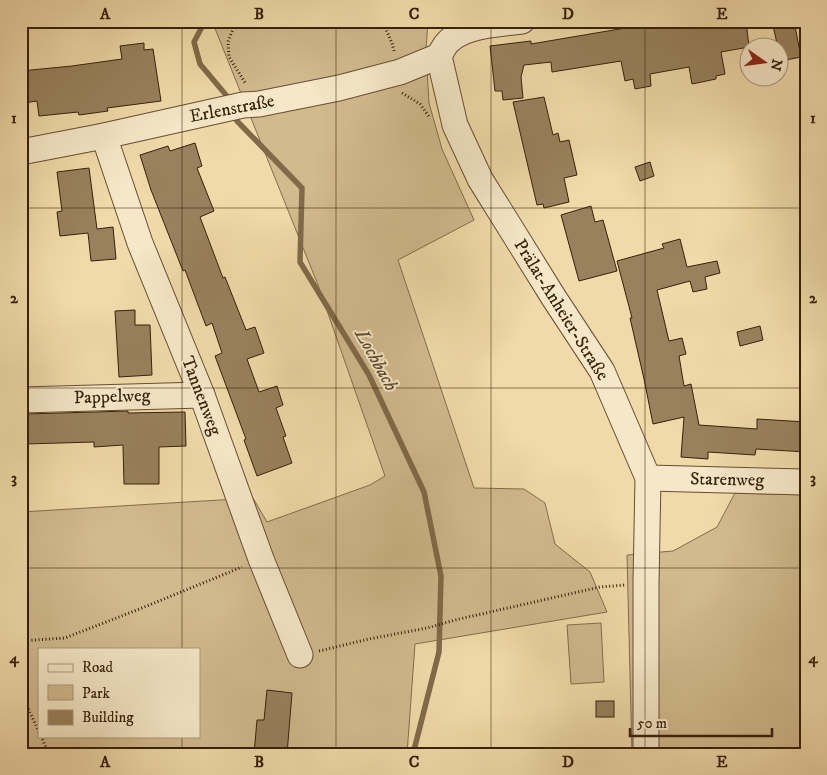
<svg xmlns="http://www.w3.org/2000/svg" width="827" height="775" font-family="'IM FELL DW Pica',serif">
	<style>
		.green { fill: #d1ba8e; stroke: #846d4c; fill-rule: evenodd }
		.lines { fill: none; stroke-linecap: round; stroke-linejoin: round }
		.stream { stroke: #816a49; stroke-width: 5.5 }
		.building { fill: #98815d; stroke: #38200a }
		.minor-casing { stroke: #664e32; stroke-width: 27 }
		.path { stroke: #38200a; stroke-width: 3; stroke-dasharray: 1 2.5; stroke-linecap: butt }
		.minor { stroke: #f5e7c7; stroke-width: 25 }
		.grid { fill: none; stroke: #38200a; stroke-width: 1; stroke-opacity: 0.55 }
		.labels { text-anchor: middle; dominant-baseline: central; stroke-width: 4; stroke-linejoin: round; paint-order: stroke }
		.street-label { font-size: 18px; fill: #38200a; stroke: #f5e7c7 }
		.water-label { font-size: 19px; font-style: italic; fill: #624b2f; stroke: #f5e7c7 }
		.neatline { fill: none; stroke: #38200a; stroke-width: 2 }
		.grid-label { font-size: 16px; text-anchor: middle; font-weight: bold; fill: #38200a }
	</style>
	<rect width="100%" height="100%" fill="#f0daa9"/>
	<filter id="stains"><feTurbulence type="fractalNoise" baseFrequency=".004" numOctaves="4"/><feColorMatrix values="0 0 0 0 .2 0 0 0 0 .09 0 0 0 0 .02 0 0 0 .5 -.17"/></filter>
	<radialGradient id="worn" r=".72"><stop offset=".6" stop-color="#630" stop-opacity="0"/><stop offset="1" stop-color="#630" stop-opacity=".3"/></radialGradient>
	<g class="green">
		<path d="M212,21H428L426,50L429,103L442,149L474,220L398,260L474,488L524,489L545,503L555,544L590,572L607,612L415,644L407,754H21V512L253,498L267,522L370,485L385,476L318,285ZM39,649H199V736H39Z"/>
		<path d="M735,493L806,495V754H632L627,555L673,551L717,527Z"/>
		<path d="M601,623L604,682L571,684L567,625Z"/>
	</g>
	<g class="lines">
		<g class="stream">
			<path d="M205,21L194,42L200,64L226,95L229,101"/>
			<path d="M234,114L237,121L302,188L300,262L369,375L424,492L441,576L439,652L413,754"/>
		</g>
	</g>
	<g class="building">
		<path d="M656,21H746L749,47L721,52L725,74L716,76V79L692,84L689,67L650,74L651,86L635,89L633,79L625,81L621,61L552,72L551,62L524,65L521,77L523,98L503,100L502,91H495L490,46L531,41V44L643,25V23Z"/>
		<path d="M772,21H794L801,57L781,61L780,48H778Z"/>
		<path d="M144,43V50L153,49L161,101L107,108L108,111L79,115L78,112L39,116L37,101L23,103L21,71L72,66L122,59L120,46Z"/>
		<path d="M544,97L553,135L558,133L560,142L569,140L577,175L564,178L569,202L544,208L543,204L537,205L513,102Z"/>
		<path d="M195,143L202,166L197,168L214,211L200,217L223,278L225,277L246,330L255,327L264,353L247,359L259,392L277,386L283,405L276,408L286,436L283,437L292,463L257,476L244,440L246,439L215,356L222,353L212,323L206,326L185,270L183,271L151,190L140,155L168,146L170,151Z"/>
		<path d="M650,162L654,176L640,181L635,167Z"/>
		<path d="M89,168L97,229L113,227L116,259L91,261L88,233L60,236L57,212L62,211L57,172Z"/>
		<path d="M591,206L595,222L603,220L617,271L579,281L561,215Z"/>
		<path d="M680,239L687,267L717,261L720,273L705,277L707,289L693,292L690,281L657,290L669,341L682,338L686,354L679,356L684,386L691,384L699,425L757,429V419L806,422V452L756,449L755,455L708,452V459L681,457L684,417L653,424L644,379L630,318H632L617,261L664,248L662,244Z"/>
		<path d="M135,310V325H150L152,375L119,377L115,311Z"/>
		<path d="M760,326L763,340L740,346L737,332Z"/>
		<path d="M128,411V413L185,412L186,446L159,447V484H124L123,445L94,447V442L26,444V414Z"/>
		<path d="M267,690L292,693L287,754H254L257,720H264Z"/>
		<rect x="596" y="701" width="18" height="16"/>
	</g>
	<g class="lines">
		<defs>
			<g id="minor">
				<path d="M439,56L455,125L480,179L554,298L602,371L648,478L646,583V754"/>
				<path d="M439,56C442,51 444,46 448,42C464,25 499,24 522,21"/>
				<path d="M104,136L140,243L202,395L261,559L300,655"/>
				<path d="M21,152L104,136L243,105L259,104L339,88L400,72L439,56"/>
				<path d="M21,400L202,395"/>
				<path d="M648,478L806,482"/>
			</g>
		</defs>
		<use href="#minor" class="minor-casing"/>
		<g class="path">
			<path d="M236,21L228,42L229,57L246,84"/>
			<path d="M382,21L392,43L394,51"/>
			<path d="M402,93L420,104L430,118"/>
			<path d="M21,641L65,638L142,608L242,567"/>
			<path d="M319,651L369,639L427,628L455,620L600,587L625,585"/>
			<path d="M21,693L39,732"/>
			<path d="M41,736L49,754"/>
		</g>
		<use href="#minor" class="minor"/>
	</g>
	<path class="grid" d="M182,21V649M336,21V754M491,21V754M645,21V754M21,208H806M21,388H806M21,568H806M182,736V754"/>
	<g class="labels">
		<g class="street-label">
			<text transform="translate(232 109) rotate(-11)">Erlenstraße</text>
			<text transform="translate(561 310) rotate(58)">Prälat-Anheier-Straße</text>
			<text transform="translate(201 396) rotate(69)">Tannenweg</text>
			<text transform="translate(112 397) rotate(-2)">Pappelweg</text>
			<text transform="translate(727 480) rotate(1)">Starenweg</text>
		</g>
		<g class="water-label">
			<text transform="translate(376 360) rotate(61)">Lochbach</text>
		</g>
	</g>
	<rect width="827" height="775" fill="none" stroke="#f0daa9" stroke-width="55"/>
	<rect x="38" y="648" width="162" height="90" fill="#f5e7c7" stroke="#a9977b"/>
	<rect x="48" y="664" width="25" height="8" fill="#f5e7c7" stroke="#a9977b"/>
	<text x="82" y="672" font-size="15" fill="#38200a">Road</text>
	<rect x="48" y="685" width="25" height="15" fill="#d1ba8e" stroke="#a9977b"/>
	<text x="82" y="698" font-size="15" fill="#38200a">Park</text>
	<rect x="48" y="710" width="25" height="15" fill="#98815d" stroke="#a9977b"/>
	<text x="82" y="722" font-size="15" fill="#38200a">Building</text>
	<g transform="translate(764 62) rotate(104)"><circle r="24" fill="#f5e7c7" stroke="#a9977b"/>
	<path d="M0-4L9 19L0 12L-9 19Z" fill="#8f2418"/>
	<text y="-8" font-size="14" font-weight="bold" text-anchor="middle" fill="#38200a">N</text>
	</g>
	<path d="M630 728v8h142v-8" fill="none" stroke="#38200a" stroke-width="2.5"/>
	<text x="637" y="728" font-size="15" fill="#38200a" stroke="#f5e7c7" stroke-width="4" paint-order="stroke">50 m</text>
	<rect x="28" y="28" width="772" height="720" class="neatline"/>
	<g class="grid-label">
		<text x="105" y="19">A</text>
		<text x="259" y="19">B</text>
		<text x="414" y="19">C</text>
		<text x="568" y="19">D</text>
		<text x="722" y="19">E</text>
		<text x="14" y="123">1</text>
		<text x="813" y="123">1</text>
		<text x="14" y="303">2</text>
		<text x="813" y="303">2</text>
		<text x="14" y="483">3</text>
		<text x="813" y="483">3</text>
		<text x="14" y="663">4</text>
		<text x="813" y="663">4</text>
		<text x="105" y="767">A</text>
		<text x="259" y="767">B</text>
		<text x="414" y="767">C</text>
		<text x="568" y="767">D</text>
		<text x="722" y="767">E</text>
	</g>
	<rect width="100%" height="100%" filter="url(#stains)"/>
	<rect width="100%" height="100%" fill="url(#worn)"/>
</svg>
